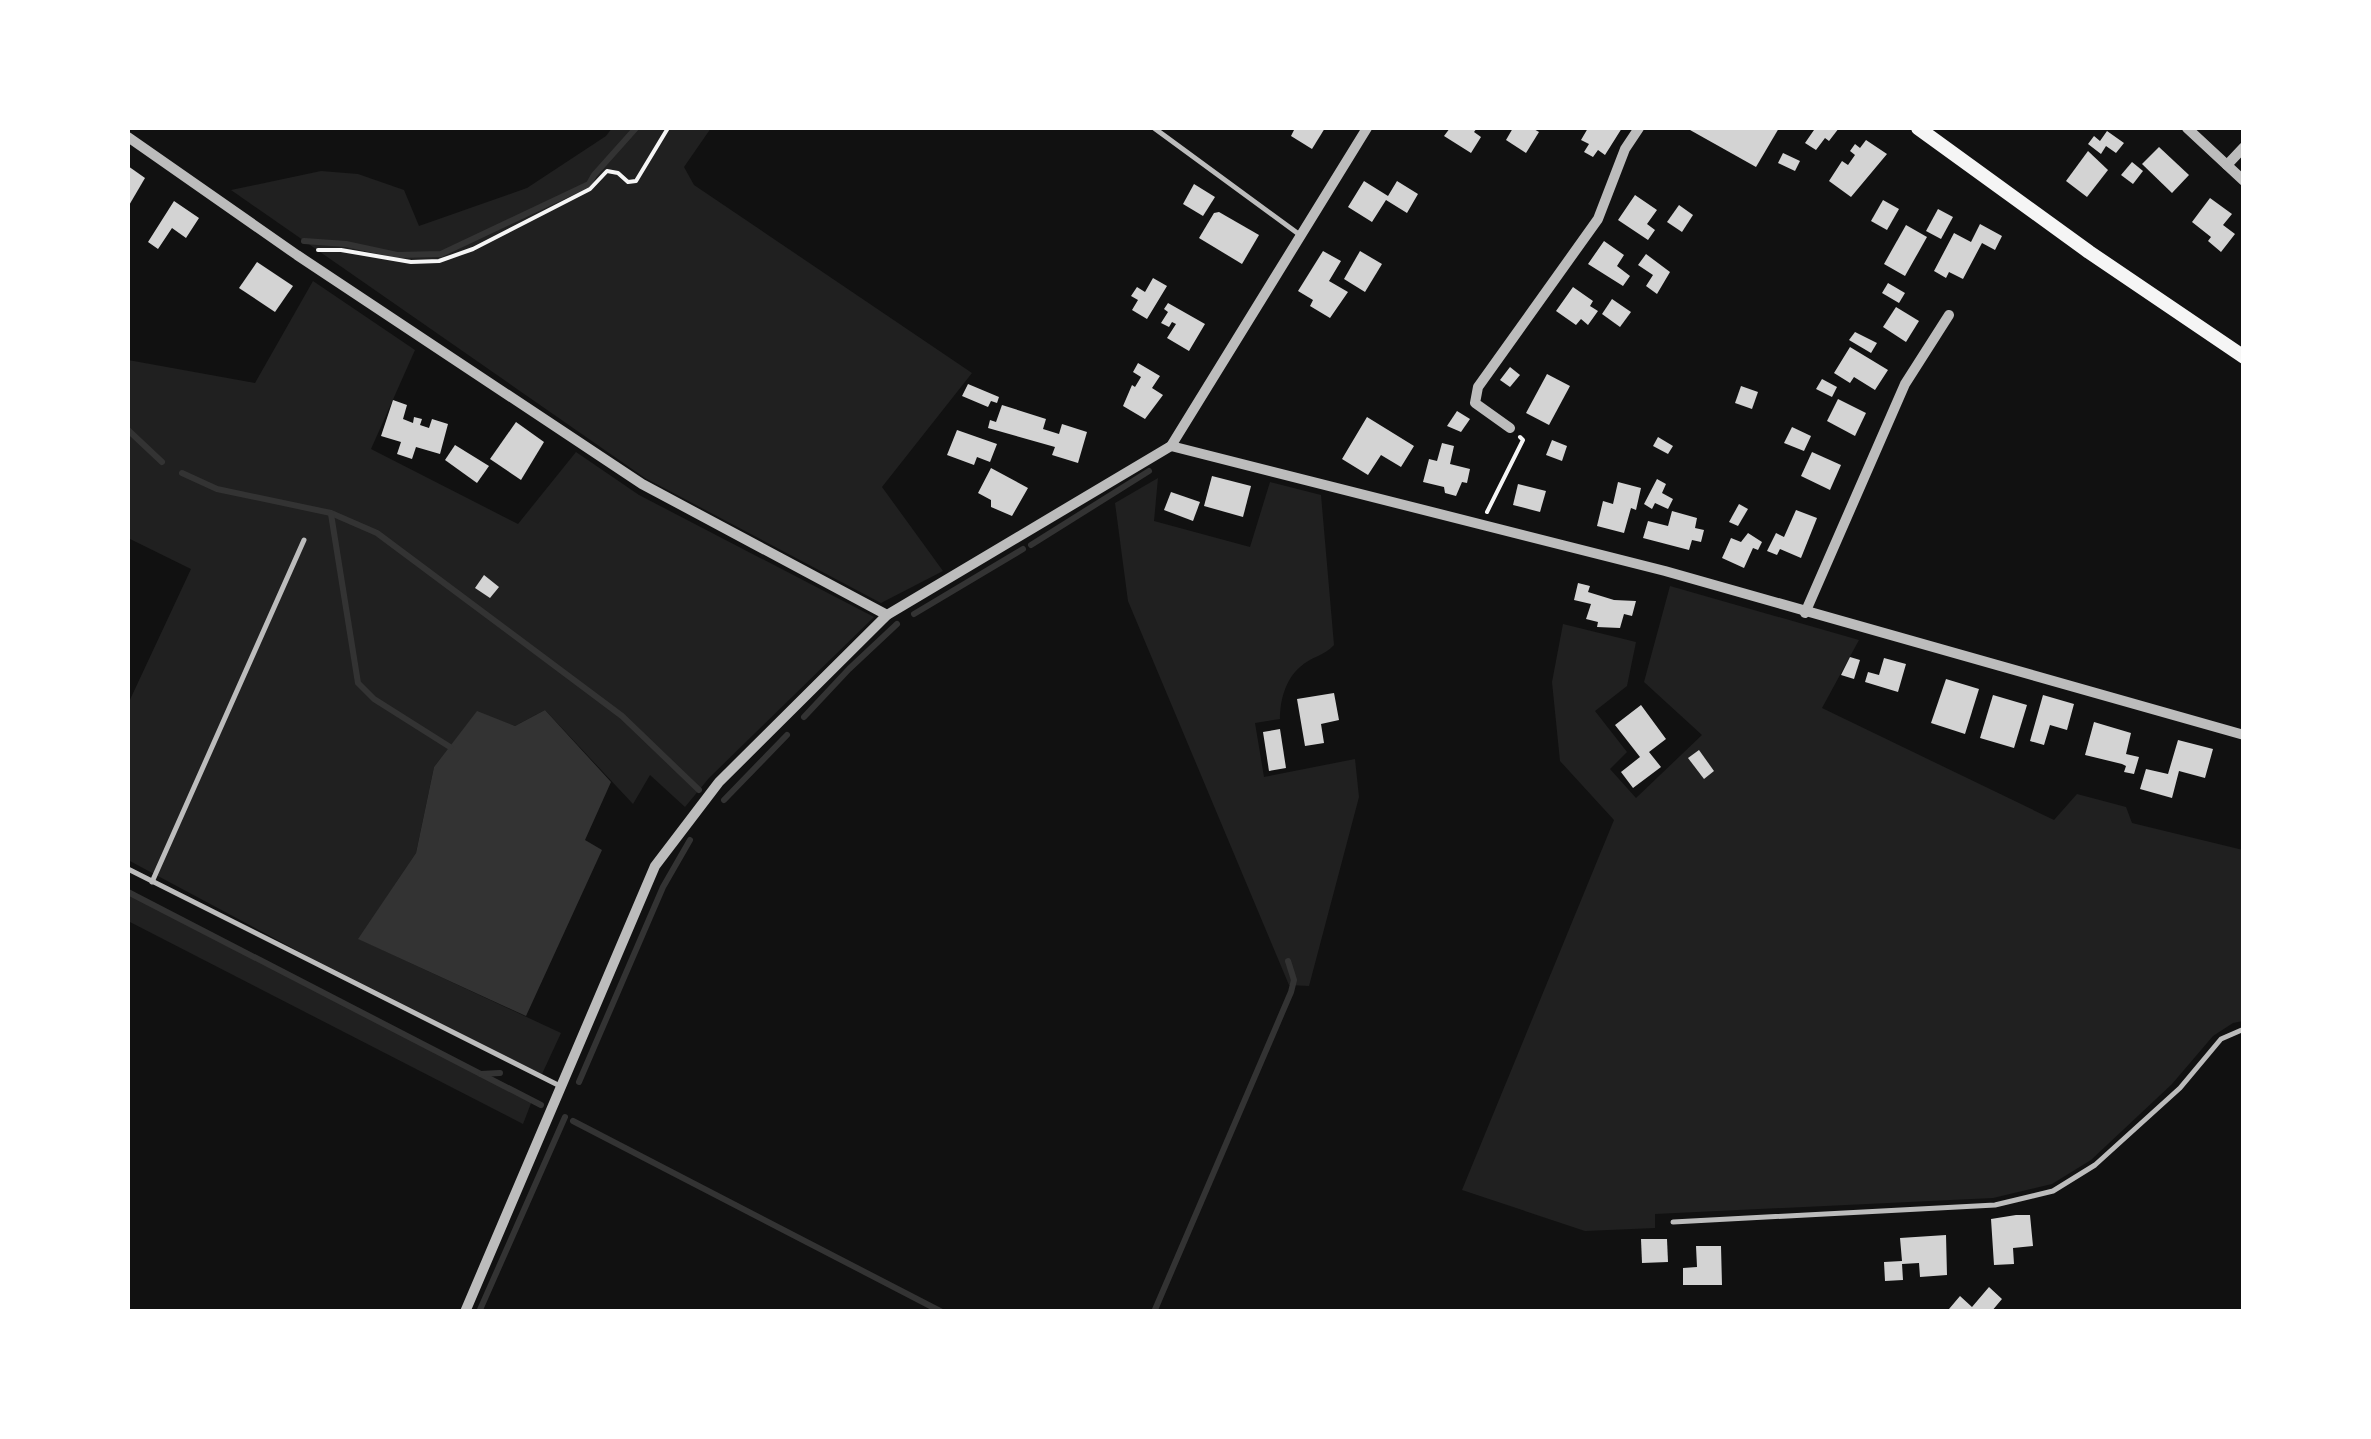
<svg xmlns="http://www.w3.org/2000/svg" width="2371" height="1439" font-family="'Public Sans',sans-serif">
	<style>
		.green { fill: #202020 }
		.water { fill: #333 }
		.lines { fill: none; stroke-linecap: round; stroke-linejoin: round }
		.stream { stroke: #333; stroke-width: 6 }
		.building { fill: #d3d3d3 }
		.path { stroke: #f5f5f5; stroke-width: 4 }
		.service { stroke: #bcbcbc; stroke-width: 5 }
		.minor { stroke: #bcbcbc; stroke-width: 10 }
		.secondary { stroke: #f5f5f5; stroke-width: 14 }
	</style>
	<rect width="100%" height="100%" fill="#111"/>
	<g class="green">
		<path d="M612,128H711L684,167L694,185L972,373L882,487L943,571L881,603L645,478L231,190L321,171L358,174L404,190L419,226L527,188L606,136Z"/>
		<path d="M313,281L415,350L371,449L518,524L576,452L639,495L874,617L709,778L685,807L650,775L633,804L545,710L515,726L477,712L434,767L416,853L359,939L561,1033L542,1074L311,958L128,860V704L191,569L128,538V360L255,383Z"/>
		<path d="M1158,478L1154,521L1250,547L1270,482L1321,495L1334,645C1324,656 1310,657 1300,667C1285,680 1280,701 1280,719L1255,723L1264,777L1355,759L1359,797L1309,986L1289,985L1128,601L1115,503Z"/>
		<path d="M1670,586L1859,640L1822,708L2054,820L2077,794L2126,807L2132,823L2243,850V1021L2233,1023L2213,1036L2172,1084L2091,1160L2052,1184L1993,1198L1655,1214V1228L1585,1231L1462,1190L1614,820L1560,761L1552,682L1563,624L1636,642L1627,686L1595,711L1627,752L1610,769L1636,798L1702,735L1644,682Z"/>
		<path d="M128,892L533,1098L523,1124L128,921Z"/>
	</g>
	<path class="water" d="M545,710L611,782L585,840L602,850L526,1016L358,939L416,853L434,767L477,711L515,726Z"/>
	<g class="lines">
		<g class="stream">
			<path d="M304,241L346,244L397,255L441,254L589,184L594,175L636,128"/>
			<path d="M128,430L162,462"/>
			<path d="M182,473L217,489L331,513L377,533L622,716L699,790"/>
			<path d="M331,514L358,683L374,699L450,747"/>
			<path d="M1031,545L1149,471"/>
			<path d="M914,614L1023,549"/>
			<path d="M804,717L849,669L897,624"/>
			<path d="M724,800L787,735"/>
			<path d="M128,892L541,1105"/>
			<path d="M481,1074L500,1073"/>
			<path d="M579,1082L663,887L690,840"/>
			<path d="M573,1121L942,1312"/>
			<path d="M479,1312L565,1117"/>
			<path d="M1154,1312L1291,992L1294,980L1288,961"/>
		</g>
	</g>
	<g class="building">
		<path d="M1295,128H1325L1312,149L1291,136Z"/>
		<path d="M1450,128H1477L1474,132L1481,137L1471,153L1444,136Z"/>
		<path d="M1513,128H1532L1539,132L1526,153L1506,140Z"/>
		<path d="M1588,128H1622L1605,155L1598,150L1593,157L1584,152L1589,144L1581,140Z"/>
		<path d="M1692,128H1779L1756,167L1690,130Z"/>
		<path d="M1810,128H1839L1829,141L1825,138L1816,150L1805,143L1814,130Z"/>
		<path d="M2107,131L2124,143L2116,153L2106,146L2101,154L2088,144L2094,136L2100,141Z"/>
		<path d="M1866,140L1887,154L1851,197L1829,181L1842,161L1848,165L1855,155L1850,151L1855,144L1860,148Z"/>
		<path d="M2159,147L2189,175L2172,193L2142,164Z"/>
		<path d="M2088,151L2108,170L2087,197L2066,181Z"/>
		<path d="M1783,153L1800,161L1795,171L1778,163Z"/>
		<path d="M2132,162L2143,171L2133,184L2121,175Z"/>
		<path d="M128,166L145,178L128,207Z"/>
		<path d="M1364,181L1388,196L1397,181L1418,194L1407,213L1386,200L1372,222L1348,207Z"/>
		<path d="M1194,184L1215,197L1203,216L1183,204Z"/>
		<path d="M1635,195L1657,210L1647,224L1655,230L1648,240L1618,220Z"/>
		<path d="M2210,198L2232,214L2223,225L2235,234L2221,252L2208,241L2211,237L2192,222Z"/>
		<path d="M1883,200L1899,209L1887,230L1871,221Z"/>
		<path d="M174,201L199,218L186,238L172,228L158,249L148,242Z"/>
		<path d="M1679,205L1693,215L1682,232L1667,222Z"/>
		<path d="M1938,209L1953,217L1941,239L1926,231Z"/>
		<path d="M1219,212L1259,235L1242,264L1199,238L1214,213Z"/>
		<path d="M1980,224L2002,236L1995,250L1982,243L1963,279L1949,272L1946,278L1934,271L1954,233L1971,242Z"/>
		<path d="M1906,225L1927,237L1905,276L1884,264Z"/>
		<path d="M1604,241L1624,255L1617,266L1630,276L1623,286L1588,264Z"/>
		<path d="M1323,251L1341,261L1329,281L1348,292L1330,318L1310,306L1313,300L1298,291Z"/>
		<path d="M1360,251L1382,264L1365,292L1344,279Z"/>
		<path d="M1646,254L1670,272L1657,294L1646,286L1653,275L1638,265Z"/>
		<path d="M257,262L293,286L275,312L239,288Z"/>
		<path d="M1153,278L1167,286L1147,319L1132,310L1138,300L1131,296L1137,287L1145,292Z"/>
		<path d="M1888,283L1905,293L1899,303L1882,293Z"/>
		<path d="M1573,287L1593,301L1590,306L1598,311L1588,325L1581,319L1576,325L1556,311Z"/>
		<path d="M1612,299L1631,312L1620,327L1602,314Z"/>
		<path d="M1168,303L1205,324L1189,351L1167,338L1176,324L1172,322L1169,327L1161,323L1168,312L1164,309Z"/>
		<path d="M1896,307L1919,321L1906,342L1883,327Z"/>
		<path d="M1855,332L1877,343L1871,353L1849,340Z"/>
		<path d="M1850,347L1888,370L1875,390L1854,377L1850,383L1834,373Z"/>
		<path d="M1138,363L1160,376L1152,388L1163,395L1145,419L1123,406L1132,385L1135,387L1141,377L1133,372Z"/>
		<path d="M1510,367L1520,375L1510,387L1500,380Z"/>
		<path d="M1547,374L1570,386L1549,425L1526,413Z"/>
		<path d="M1822,379L1837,387L1832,397L1816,389Z"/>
		<path d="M968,384L999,397L997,403L991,401L988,407L962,396Z"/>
		<path d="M1741,386L1758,392L1752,409L1735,403Z"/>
		<path d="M1838,399L1866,413L1855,436L1827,421Z"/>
		<path d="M393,400L407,405L403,419L413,423L414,417L422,419L420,425L429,428L432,419L448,424L440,454L416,447L412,459L397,454L401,442L381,436Z"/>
		<path d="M1002,405L1046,419L1043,429L1059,434L1062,424L1087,432L1078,463L1052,455L1055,447L988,428L990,420L996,422Z"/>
		<path d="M1457,411L1470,419L1461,432L1447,426Z"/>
		<path d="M1367,417L1414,446L1401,467L1381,455L1368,475L1342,459Z"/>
		<path d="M516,422L544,442L521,480L490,459Z"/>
		<path d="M1792,427L1811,436L1804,451L1784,443Z"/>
		<path d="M957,430L997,444L990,462L977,457L974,465L947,455Z"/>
		<path d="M1658,437L1673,446L1668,454L1653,446Z"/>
		<path d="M1552,440L1567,446L1562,461L1546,455Z"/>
		<path d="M1442,443L1454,446L1450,464L1470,469L1467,483L1462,482L1456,496L1445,493L1444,487L1423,482L1429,459L1437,461Z"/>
		<path d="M455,445L489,466L477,483L445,460Z"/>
		<path d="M1812,452L1841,465L1830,490L1801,476Z"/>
		<path d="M991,468L1028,488L1012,516L991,507V500L978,493Z"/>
		<path d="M1212,476L1251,486L1243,517L1204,506Z"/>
		<path d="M1657,479L1666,484L1662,493L1673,499L1668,509L1655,503L1652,509L1644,504Z"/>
		<path d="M1618,482L1641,488L1636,510L1631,508L1624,533L1597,526L1603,501L1613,504Z"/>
		<path d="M1518,484L1546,491L1540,512L1513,505Z"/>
		<path d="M1171,492L1200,502L1193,521L1164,510Z"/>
		<path d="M1739,504L1748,509L1738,526L1729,522Z"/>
		<path d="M1796,510L1817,518L1801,558L1780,549L1777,555L1767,551L1776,533L1784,537Z"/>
		<path d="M1672,511L1697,518L1695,528L1704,530L1701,542L1692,540L1689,550L1643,538L1648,521L1668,526Z"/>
		<path d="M1748,533L1762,542L1758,550L1753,548L1744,568L1722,558L1731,538L1741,542Z"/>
		<path d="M484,575L499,587L490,598L475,588Z"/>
		<path d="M1578,583L1590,586L1588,592L1614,600L1636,601L1632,616L1624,614L1620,628L1597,627L1598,622L1586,619L1591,604L1574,600Z"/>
		<path d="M1850,657L1860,660L1854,679L1841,675Z"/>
		<path d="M1884,658L1906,664L1898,692L1865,682L1868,672L1879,675Z"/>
		<path d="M1946,679L1979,689L1965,734L1931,723Z"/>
		<path d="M1334,693L1339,720L1321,724L1324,743L1305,746L1297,699Z"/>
		<path d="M1993,695L2027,705L2014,748L1980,738Z"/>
		<path d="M2043,695L2074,704L2067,730L2050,725L2044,745L2030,741Z"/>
		<path d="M1641,705L1666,739L1649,752L1661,767L1633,788L1621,772L1640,757L1615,725Z"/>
		<path d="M2094,722L2131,733L2126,754L2139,757L2134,774L2124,772L2126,766L2122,764L2085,755Z"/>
		<path d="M1280,729L1286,768L1269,771L1263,732Z"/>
		<path d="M2178,740L2213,749L2205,778L2179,771L2172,798L2140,789L2146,769L2168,774Z"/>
		<path d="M1699,750L1714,771L1704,779L1688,758Z"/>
		<path d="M2016,1215H2030L2033,1246L2013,1248L2014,1264L1994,1265L1991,1219Z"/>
		<path d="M1946,1235L1947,1275L1920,1277L1919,1263L1902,1264L1903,1280L1885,1281L1884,1262L1902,1261L1900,1238Z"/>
		<path d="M1641,1239H1667L1668,1262L1642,1263Z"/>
		<path d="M1696,1246H1721L1722,1285H1683V1268L1697,1267Z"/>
		<path d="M1989,1287L2002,1299L1991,1312L1949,1309L1960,1296L1972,1307Z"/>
	</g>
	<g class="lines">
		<g class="path">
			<path d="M318,250H341L411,262L439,261L473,249L590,189L607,171L618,173L628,182L636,181L668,128"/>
			<path d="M1487,512L1523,440L1520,437"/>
		</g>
		<g class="service">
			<path d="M1154,128L1300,235"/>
			<path d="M128,869L558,1085"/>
			<path d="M152,882L304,540"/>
			<path d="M1673,1222L1995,1205L2053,1191L2095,1165L2180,1088L2221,1039L2244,1029"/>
		</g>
		<g class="minor">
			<path d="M2187,128L2244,181"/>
			<path d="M128,137L297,255L642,484L887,615"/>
			<path d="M2227,165L2244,147"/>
			<path d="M1510,428L1475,403L1478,387L1598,219L1625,149L1639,128"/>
			<path d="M1171,446L1665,571L2244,735"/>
			<path d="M1805,613L1905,384L1949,315"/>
			<path d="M465,1312L655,866L719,782L887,615L1171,446L1367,128"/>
		</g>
		<path class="secondary" d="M1918,128L2089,252L2244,357"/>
	</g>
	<rect width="2371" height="1439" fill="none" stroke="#ffffff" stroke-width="260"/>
</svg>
